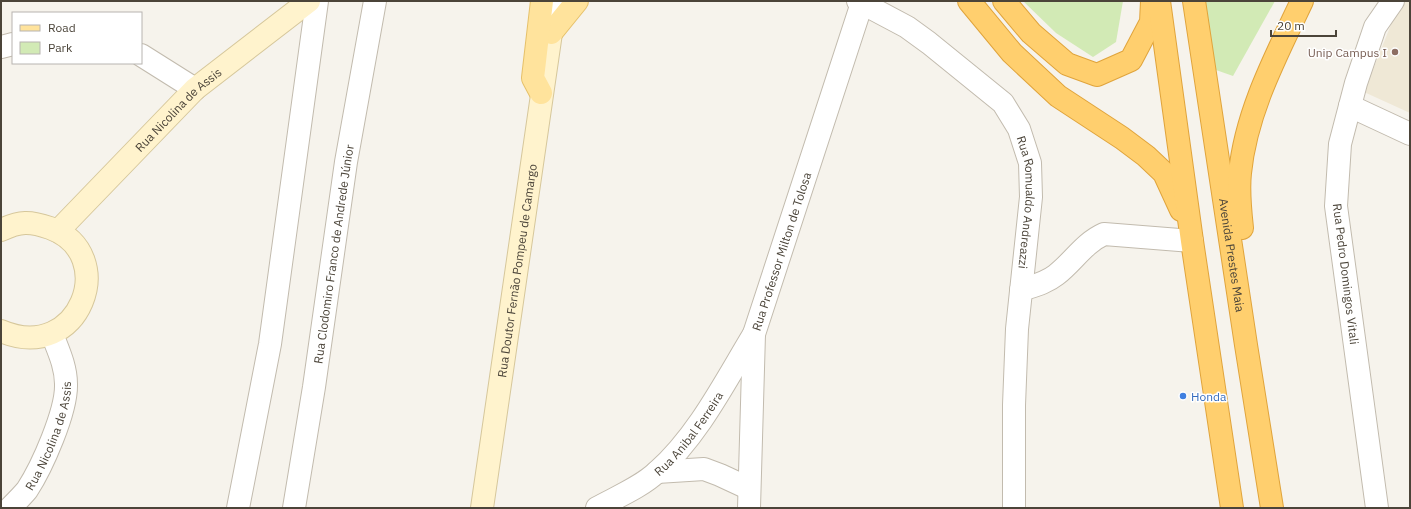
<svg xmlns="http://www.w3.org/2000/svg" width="1411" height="509" font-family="'IBM Plex Sans',sans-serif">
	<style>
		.education { fill: #efe8d6 }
		.green { fill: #d2eab5 }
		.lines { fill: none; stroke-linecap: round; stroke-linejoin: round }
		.street-casing { stroke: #c2bbae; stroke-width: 24 }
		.secondary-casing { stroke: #d6c79b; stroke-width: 24 }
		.primary-casing { stroke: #e6c16a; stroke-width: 24 }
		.highway-casing { stroke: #e0a43c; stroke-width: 24 }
		.street { stroke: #fff; stroke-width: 22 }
		.secondary { stroke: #fff3cd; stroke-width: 22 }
		.primary { stroke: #ffe39c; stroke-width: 22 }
		.highway { stroke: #ffcf6e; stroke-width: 22 }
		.education-dot { fill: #8d6e63; stroke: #fff; stroke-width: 1.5 }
		.shop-dot { fill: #3f7fe0; stroke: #fff; stroke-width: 1.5 }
		.labels { text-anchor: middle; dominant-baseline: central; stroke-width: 3; stroke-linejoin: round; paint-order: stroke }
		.education-label { font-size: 12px; fill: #785e54; stroke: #fff; text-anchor: end }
		.street-label { font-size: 12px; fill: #4b4439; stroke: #fff }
		.shop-label { font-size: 12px; fill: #366cbe; stroke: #fff; text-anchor: start }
	</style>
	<rect width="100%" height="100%" fill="#f6f3ec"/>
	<path class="education" d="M1405,1H1410V113L1364,92L1396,12Z"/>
	<g class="green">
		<path d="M1023,1H1123L1116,42L1093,57L1056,33Z"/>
		<path d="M1205,1H1275L1233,76L1216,70Z"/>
	</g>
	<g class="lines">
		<defs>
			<g id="street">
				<path id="s1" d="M858,1L907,27L929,43L1003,103L1019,129L1030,163L1031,197L1017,329L1014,405V508"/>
				<path d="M551,33L553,1"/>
				<path d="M1,47L13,44"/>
				<path d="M141,55L195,89"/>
				<path d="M1350,106L1410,134"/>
				<path d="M1021,290C1033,286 1046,283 1056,275C1073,262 1084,243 1104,234L1192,241"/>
				<path d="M657,472L704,469L720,475L748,488"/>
				<path id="s2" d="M10,508C16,502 22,496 27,490C42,467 67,411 66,384C66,366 58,350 52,334"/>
				<path d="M238,508L270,344L317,1"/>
				<path id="s3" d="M294,508L314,387L346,162L375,1"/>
				<path id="s4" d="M597,508C617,497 641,487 657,472C698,436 726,380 754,334"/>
				<path id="s5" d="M749,508L754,334L862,3"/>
				<path d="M1377,508L1336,206L1340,144L1356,83L1375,27L1393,1"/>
			</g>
			<g id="secondary">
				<path d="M1,230C20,221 30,221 50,228C121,254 80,365 1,331"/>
				<path id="s6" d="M58,231L195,89L309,1"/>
				<path id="s7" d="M482,508L551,33"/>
			</g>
			<g id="primary">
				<path d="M551,33L577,1"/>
				<path d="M541,93L533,78L542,1"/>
			</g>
			<g id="highway">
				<path d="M969,1L1012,53L1058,96L1122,138L1146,156L1164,173L1181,210"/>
				<path d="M1004,1L1031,33L1067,64L1097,75L1131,60L1151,22L1152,1"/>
				<path d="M1159,1L1192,241L1232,508"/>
				<path id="s8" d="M1194,1L1246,345L1272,508"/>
				<path d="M1242,228C1240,210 1238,191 1240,173C1246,112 1276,56 1302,1"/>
			</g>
		</defs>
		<use href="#street" class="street-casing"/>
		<use href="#secondary" class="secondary-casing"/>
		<use href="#primary" class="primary-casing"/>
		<use href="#highway" class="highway-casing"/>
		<use href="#street" class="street"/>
		<use href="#secondary" class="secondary"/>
		<use href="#primary" class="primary"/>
		<use href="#highway" class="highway"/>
	</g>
	<circle class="education-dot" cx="1395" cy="52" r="4"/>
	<circle class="shop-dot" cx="1183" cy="396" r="4"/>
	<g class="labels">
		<g class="education-label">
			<text x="1387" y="52">Unip Campus I</text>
		</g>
		<g class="street-label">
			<text stroke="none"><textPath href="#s6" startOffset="171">Rua Nicolina de Assis</textPath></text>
			<text stroke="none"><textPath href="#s1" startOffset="283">Rua Romualdo Andreazzi</textPath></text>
			<text stroke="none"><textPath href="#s5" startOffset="261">Rua Professor Milton de Tolosa</textPath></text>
			<text stroke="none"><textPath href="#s3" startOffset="257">Rua Clodomiro Franco de Andrede Júnior</textPath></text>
			<text stroke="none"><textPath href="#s8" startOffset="257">Avenida Prestes Maia</textPath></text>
			<text stroke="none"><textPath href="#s7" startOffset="240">Rua Doutor Fernão Pompeu de Camargo</textPath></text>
			<text transform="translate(1346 274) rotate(83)">Rua Pedro Domingos Vitali</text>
			<text stroke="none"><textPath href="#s4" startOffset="120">Rua Anibal Ferreira</textPath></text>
			<text stroke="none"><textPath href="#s2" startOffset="84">Rua Nicolina de Assis</textPath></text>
		</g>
		<g class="shop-label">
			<text x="1191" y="396">Honda</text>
		</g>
	</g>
	<rect width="1411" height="509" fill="none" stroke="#4b4439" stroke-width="4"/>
	<rect x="12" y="12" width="130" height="52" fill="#ffffff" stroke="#b7b4b0"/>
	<rect x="20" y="25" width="20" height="6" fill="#ffe39c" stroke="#b7b4b0"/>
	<text x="48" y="32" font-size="12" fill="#4b4439">Road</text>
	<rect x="20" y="42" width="20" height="12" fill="#d2eab5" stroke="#b7b4b0"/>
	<text x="48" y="52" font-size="12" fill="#4b4439">Park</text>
	<path d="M1271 30v6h65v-6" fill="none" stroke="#4b4439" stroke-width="2"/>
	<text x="1277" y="30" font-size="12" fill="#4b4439" stroke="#ffffff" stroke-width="3" paint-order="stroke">20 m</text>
</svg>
